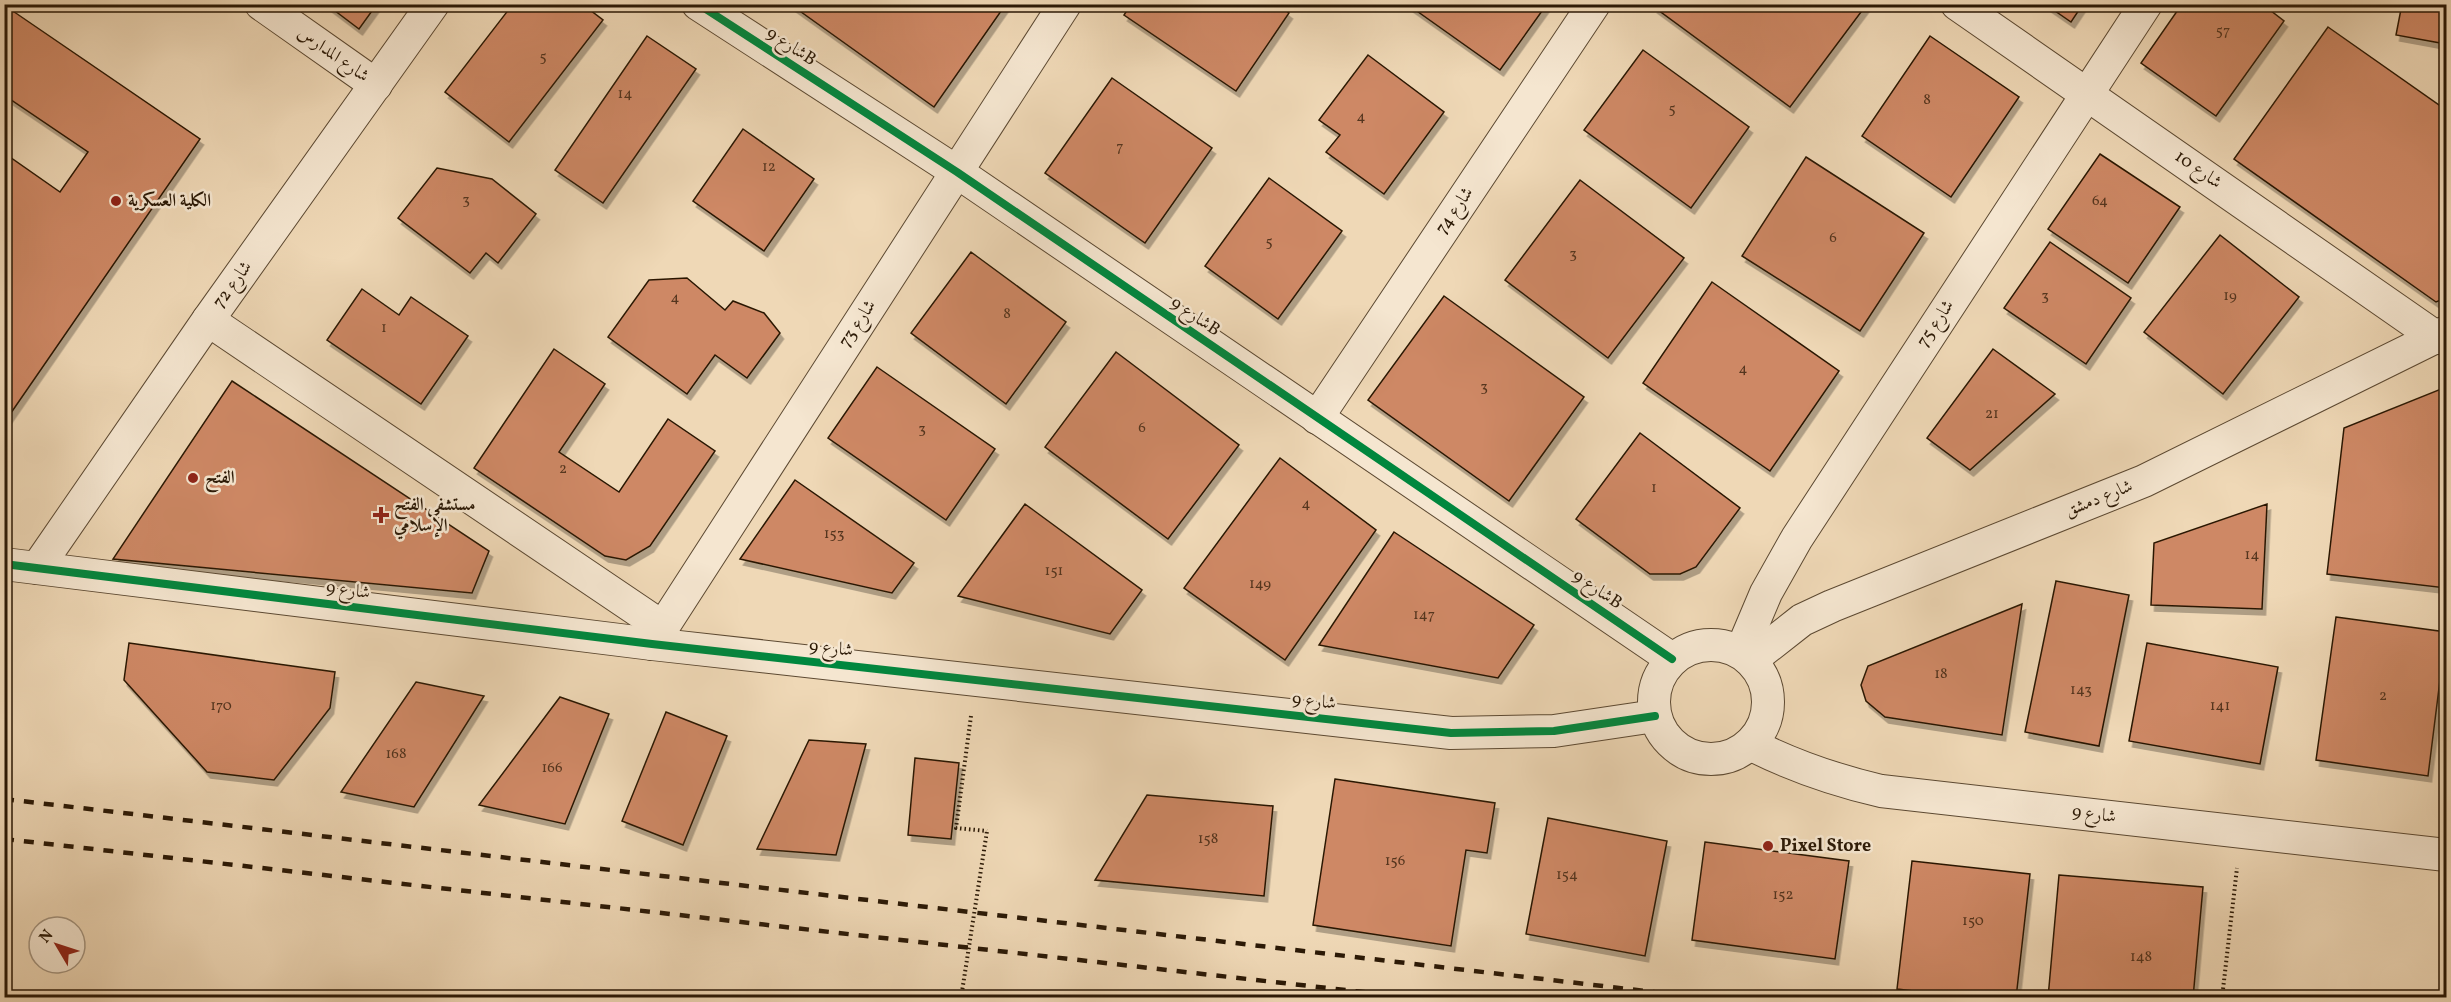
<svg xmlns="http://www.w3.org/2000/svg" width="2451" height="1002" font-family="Vollkorn,Amiri,serif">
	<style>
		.building { fill: #ce8865; stroke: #2b1906; stroke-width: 1.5; filter: url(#shadow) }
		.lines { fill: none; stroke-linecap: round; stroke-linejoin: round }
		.minor-casing { stroke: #5c4932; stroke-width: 34 }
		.path { stroke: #2b1906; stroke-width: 4; stroke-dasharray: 1.5 3; stroke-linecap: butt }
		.minor { stroke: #f5e6d0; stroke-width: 32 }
		.rail { stroke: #2b1906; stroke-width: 4.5; stroke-dasharray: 10 10; stroke-linecap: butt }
		.path-bridge { stroke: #2b1906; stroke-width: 4; stroke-dasharray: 1.5 3; stroke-linecap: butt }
		.cycleway-casing { stroke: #f5e6d0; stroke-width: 11 }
		.cycleway { stroke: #00873e; stroke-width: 8 }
		.poi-dot { fill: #8f2418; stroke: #f5e6d0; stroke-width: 2 }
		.labels { text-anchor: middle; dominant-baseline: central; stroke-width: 5; stroke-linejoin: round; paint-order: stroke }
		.number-label { font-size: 15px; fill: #54351e }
		.street-label { font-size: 18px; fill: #2b1906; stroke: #f5e6d0 }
		.poi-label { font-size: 18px; font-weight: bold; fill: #2b1906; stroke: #f5e6d0; text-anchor: start }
	</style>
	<defs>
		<filter id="shadow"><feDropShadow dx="3.5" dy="6" stdDeviation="0" flood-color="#0004"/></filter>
	</defs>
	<rect width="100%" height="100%" fill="#efd8b6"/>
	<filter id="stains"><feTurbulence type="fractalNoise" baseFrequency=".00333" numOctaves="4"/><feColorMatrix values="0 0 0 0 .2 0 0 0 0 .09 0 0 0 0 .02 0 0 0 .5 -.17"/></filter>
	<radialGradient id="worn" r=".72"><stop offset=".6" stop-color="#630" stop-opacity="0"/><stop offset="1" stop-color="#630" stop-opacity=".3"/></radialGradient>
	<g class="building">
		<path d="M326,4H377L359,29Z"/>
		<path d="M513,4H582L603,20L509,142L445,92Z"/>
		<path d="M790,4H1006L934,107Z"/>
		<path d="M1131,4H1277L1289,13L1236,91L1124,15Z"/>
		<path d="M1407,4H1547L1500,70Z"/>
		<path d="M1656,4H1867L1790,107L1654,7Z"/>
		<path d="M2045,4H2083L2071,22Z"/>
		<path d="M2182,4H2262L2284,21L2216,116L2141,63Z"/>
		<path d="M2402,4H2446V44L2396,35Z"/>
		<path d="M4,5L200,139L4,423V153L60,192L88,152L4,95Z"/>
		<path d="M2328,27L2446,110V298L2436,302L2234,159Z"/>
		<path d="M647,36L696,69L603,203L555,170Z"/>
		<path d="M1930,36L2019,97L1951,197L1862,136Z"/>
		<path d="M1643,50L1749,127L1691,208L1584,130Z"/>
		<path d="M1368,55L1444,112L1384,194L1326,152L1340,135L1319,120Z"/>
		<path d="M1112,78L1212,148L1145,243L1045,173Z"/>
		<path d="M743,129L814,179L764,251L693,201Z"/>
		<path d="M2100,154L2180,207L2128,283L2048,229Z"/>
		<path d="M1806,157L1924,233L1860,331L1742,256Z"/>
		<path d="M437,168L492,179L536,214L498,263L486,253L470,273L398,218Z"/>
		<path d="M1269,178L1342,231L1278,319L1205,266Z"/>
		<path d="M1580,180L1684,258L1608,358L1505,280Z"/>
		<path d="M2220,235L2299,297L2223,394L2144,332Z"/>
		<path d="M2050,242L2131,298L2086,364L2004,308Z"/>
		<path d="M971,252L1066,322L1006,404L911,333Z"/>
		<path d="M687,278L725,310L733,301L764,313L780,333L747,378L715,355L687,394L608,337L649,280Z"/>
		<path d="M1712,282L1839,371L1770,471L1643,383Z"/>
		<path d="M362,289L399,315L411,297L468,336L421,404L327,340Z"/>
		<path d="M1444,296L1584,397L1509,501L1368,400Z"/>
		<path d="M554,349L605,384L559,452L619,492L668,419L715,451L650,546L626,560L605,556L474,468Z"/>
		<path d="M1993,349L2055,394L1970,470L1927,438Z"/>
		<path d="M1116,352L1239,445L1168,539L1045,447Z"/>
		<path d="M877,367L995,449L946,520L828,438Z"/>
		<path d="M232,381L489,551L472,593L113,559Z"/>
		<path d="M2446,387V588L2327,574L2344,428Z"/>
		<path d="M1640,433L1740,508L1696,567L1680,574H1650L1576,519Z"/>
		<path d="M1280,458L1376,530L1285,660L1184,588Z"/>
		<path d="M795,480L914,563L892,593L740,559Z"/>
		<path d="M1025,504L1142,590L1110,634L958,596Z"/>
		<path d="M2267,504L2262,609L2151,605L2154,543Z"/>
		<path d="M1394,532L1534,625L1498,678L1319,645Z"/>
		<path d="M2056,581L2129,595L2099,746L2025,732Z"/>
		<path d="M2022,604L2002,735L1885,717L1866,701L1861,685L1868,666Z"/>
		<path d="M2336,617L2446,632L2428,776L2316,760Z"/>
		<path d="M129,643L335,672L330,708L274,780L207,772L124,680Z"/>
		<path d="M2147,643L2278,667L2260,764L2129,741Z"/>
		<path d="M416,682L484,696L414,807L341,792Z"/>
		<path d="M560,697L609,714L565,824L479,805Z"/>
		<path d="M666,712L727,736L683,845L622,821Z"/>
		<path d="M809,740L866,744L836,855L757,849Z"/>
		<path d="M915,758L959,763L951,839L908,835Z"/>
		<path d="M1335,779L1495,803L1487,853L1466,850L1451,946L1313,925Z"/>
		<path d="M1147,795L1273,806L1264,896L1095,880Z"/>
		<path d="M1548,818L1667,841L1645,956L1526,934Z"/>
		<path d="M1705,842L1849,861L1835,959L1692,940Z"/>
		<path d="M1912,861L2030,874L2016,998H1973L1897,989Z"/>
		<path d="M2059,875L2203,887L2193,998H2048Z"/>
	</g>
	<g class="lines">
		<defs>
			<g id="minor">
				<path d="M261,4L376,85"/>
				<path d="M698,4L957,172L1672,659"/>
				<path d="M1957,4L2437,338"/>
				<path d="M208,320L661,626"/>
				<path d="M1317,418L1594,4"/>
				<path d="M4,564L652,644L1451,733L1554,731L1655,716"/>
				<path d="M37,568L208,320L433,4"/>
				<path d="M652,644L1065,4"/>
				<circle cx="1711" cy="702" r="57"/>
				<path d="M1741,652L1766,593L1797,538L2146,4"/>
				<path d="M1751,660L1802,620L1832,606L2144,481L2446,332"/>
				<path d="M1750,744C1793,766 1834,780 1881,791L2446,855"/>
			</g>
		</defs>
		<use href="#minor" class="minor-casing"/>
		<g class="path">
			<path d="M971,716L956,828L987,831"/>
			<path d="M2222,998L2237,868"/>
		</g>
		<use href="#minor" class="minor"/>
		<g class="rail">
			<path d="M4,799L1705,998"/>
			<path d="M4,839L1416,998"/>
		</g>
		<path class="path-bridge" d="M961,998L987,831"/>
		<defs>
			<g id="cycleway">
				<path d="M698,4L957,172L1672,659"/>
				<path d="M4,564L652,644L1451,733L1554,731L1655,716"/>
			</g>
		</defs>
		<use href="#cycleway" class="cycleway-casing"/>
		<use href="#cycleway" class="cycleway"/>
	</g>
	<g class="poi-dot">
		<circle cx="116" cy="201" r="6"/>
		<circle cx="193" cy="478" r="6"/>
		<path d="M378 506h6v6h6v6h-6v6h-6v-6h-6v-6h6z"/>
		<circle cx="1768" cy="846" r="6"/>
	</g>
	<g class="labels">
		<g class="number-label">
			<text x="2223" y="31">57</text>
			<text x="543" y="57">5</text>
			<text x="625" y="94">14</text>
			<text x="1927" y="100">8</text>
			<text x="1672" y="109">5</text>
			<text x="1361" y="117">4</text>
			<text x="1120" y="147">7</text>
			<text x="769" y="167">12</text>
			<text x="466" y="200">3</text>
			<text x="2100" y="201">64</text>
			<text x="1833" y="238">6</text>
			<text x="1269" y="242">5</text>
			<text x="1573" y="254">3</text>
			<text x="2045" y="296">3</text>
			<text x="2230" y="296">19</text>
			<text x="675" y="298">4</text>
			<text x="1007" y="314">8</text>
			<text x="384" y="328">1</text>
			<text x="1743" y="369">4</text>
			<text x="1484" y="387">3</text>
			<text x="1992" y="414">21</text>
			<text x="1142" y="428">6</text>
			<text x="922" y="429">3</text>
			<text x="563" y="469">2</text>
			<text x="1654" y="488">1</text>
			<text x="1306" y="504">4</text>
			<text x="834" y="534">153</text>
			<text x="2252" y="555">14</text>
			<text x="1054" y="571">151</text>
			<text x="1260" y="584">149</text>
			<text x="1424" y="615">147</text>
			<text x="1941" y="674">18</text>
			<text x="2081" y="690">143</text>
			<text x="2383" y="696">2</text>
			<text x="221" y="706">170</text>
			<text x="2220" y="706">141</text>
			<text x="396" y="754">168</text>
			<text x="552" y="768">166</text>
			<text x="1208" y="839">158</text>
			<text x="1395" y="861">156</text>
			<text x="1567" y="875">154</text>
			<text x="1783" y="895">152</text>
			<text x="1973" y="921">150</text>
			<text x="2141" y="957">148</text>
		</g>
		<g class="street-label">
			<text transform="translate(791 47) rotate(33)">شارع 9B</text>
			<text transform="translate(333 55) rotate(35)">شارع المدارس</text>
			<text transform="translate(2198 170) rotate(35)">شارع 10</text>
			<text transform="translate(1455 211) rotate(-56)">شارع 74</text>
			<text transform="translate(233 285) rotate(-54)">شارع 72</text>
			<text transform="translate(1195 317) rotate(34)">شارع 9B</text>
			<text transform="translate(858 324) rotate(-57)">شارع 73</text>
			<text transform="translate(1936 324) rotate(-57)">شارع 75</text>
			<text transform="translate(2099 499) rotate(-22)">شارع دمشق</text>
			<text transform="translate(1597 590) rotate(34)">شارع 9B</text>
			<text transform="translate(348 591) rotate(7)">شارع 9</text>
			<text transform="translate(831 649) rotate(6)">شارع 9</text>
			<text transform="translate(1314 702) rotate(6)">شارع 9</text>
			<text transform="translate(2094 815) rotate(7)">شارع 9</text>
		</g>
		<g class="poi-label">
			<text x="128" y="201">الكلية العسكرية</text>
			<text x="205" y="478">الفتح</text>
			<text x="394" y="505">مستشفى الفتح<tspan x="394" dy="21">الإسلامي</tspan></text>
			<text x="1780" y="846">Pixel Store</text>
		</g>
	</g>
	<rect width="2451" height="1002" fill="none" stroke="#efd8b6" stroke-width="24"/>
	<rect x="6" y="6" width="2439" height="990" fill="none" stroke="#2b1906" stroke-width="3"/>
	<rect x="12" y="12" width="2427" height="978" fill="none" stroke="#2b1906" stroke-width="1.5"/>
	<g transform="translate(57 945) rotate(309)"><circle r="28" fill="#f5e6d0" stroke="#a4947f" stroke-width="1.5"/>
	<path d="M0-4.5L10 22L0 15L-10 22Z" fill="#8f2418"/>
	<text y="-9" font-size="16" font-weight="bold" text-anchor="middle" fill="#2b1906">N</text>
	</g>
	<rect width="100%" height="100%" filter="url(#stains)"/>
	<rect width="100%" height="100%" fill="url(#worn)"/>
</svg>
